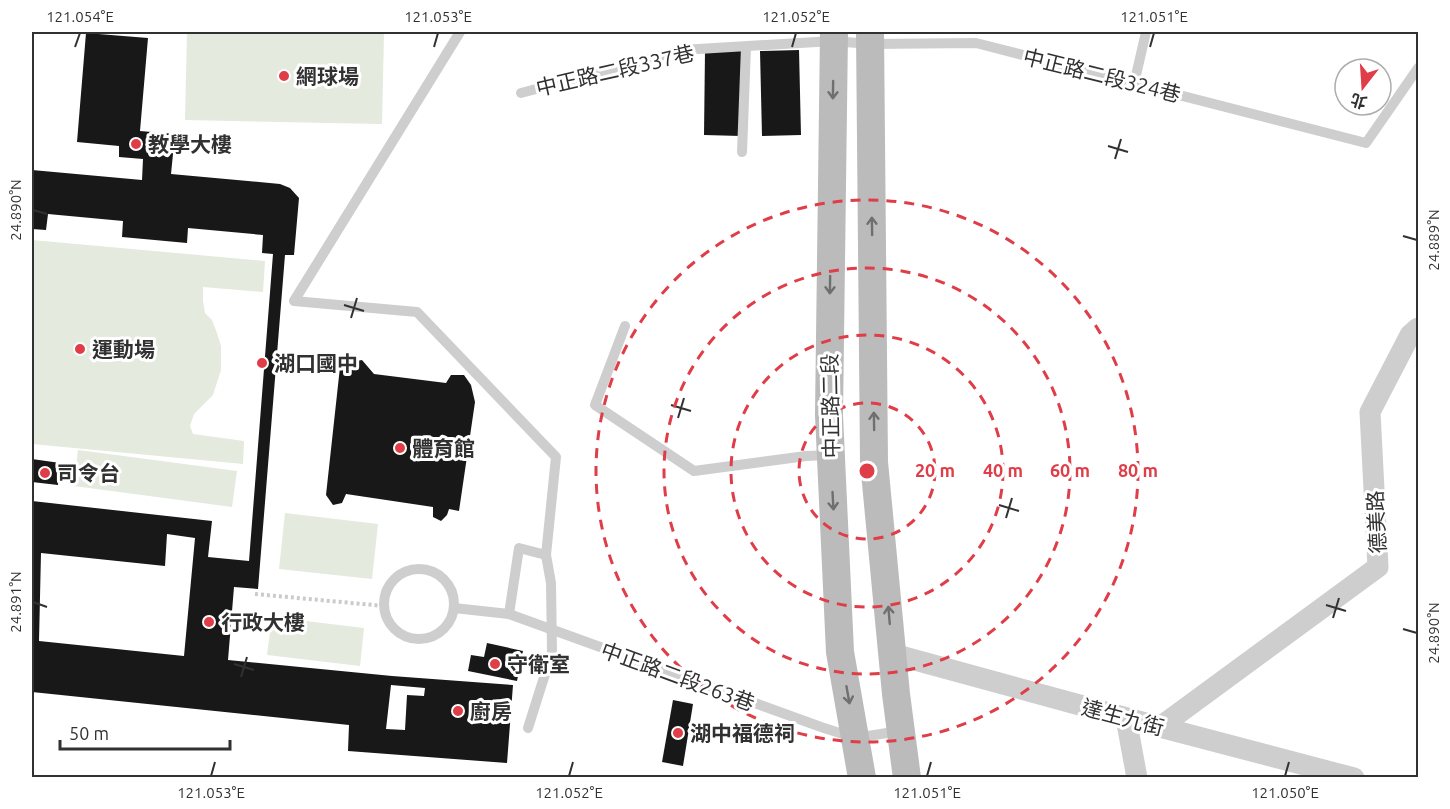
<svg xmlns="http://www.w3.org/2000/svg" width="1450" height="809" font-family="Ubuntu,'Noto Sans TC',sans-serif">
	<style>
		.green { fill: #e4eade }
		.building { fill: #181818; fill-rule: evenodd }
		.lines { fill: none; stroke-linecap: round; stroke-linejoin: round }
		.path { stroke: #cbcbcb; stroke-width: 4; stroke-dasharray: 3 3; stroke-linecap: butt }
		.service { stroke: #cecece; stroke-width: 10 }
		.minor { stroke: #cecece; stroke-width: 21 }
		.secondary { stroke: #bbb; stroke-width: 28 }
		.oneway { stroke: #6f6f6f }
		.ticks { fill: none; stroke: #313131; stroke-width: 2 }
		.ring { fill: none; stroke: #df3d47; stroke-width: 3; stroke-dasharray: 10 8 }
		.poi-dot { fill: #df3d47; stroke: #fff; stroke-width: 2 }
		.labels { text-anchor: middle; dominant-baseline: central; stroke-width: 6; stroke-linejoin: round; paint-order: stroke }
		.street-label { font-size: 21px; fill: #313131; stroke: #fff }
		.poi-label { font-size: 21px; font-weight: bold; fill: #313131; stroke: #fff; text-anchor: start }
		.centre { fill: #df3d47; stroke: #fff; stroke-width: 3 }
		.ring-label { font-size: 18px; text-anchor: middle; font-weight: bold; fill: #df3d47; stroke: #fff; stroke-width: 6; stroke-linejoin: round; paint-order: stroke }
		.neatline { fill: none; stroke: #313131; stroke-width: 2 }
		.ticks-label { font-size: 15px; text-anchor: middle; fill: #313131 }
	</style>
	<rect width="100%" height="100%" fill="#fff"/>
	<g class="green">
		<path d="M187,32H384L382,124L185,120Z"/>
		<path d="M32,240L265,261L263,292L203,287V301L205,313L212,320L217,333L221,346V370L213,395L194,414L190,426L193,434L244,441L243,464L32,444Z"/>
		<path d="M78,450L237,471L232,507L74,486Z"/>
		<path d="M285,513L378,524L372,579L279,569Z"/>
		<path d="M272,617L364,628L360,666L267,655Z"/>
	</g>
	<g class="building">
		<path d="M86,33L148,38L140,131L175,134L171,174L280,184L290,188L299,198L294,255H285L258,589L234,587L228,660L392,676L513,685L507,763L348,751L349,725L32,692V501L212,521L208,557L249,561L273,254L262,253L263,235L188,228L187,243L122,237L123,221L48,214L46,230L32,229V170L142,180L143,159L119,157V146L77,142ZM167,534L195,538L184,656L39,641L41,553L165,566ZM391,685L425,688L424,696L407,695L405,730L386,729Z"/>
		<path d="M799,50L801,135L762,136L760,51Z"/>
		<path d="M705,51H741V136L704,135Z"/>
		<path d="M362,360L374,374L446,383L451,375H464L471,385L475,402L459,511L449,509L447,515L441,521L433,517V507L346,494L342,503L333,505L326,495L340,367L351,362Z"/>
		<path d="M32,459L60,463L58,485L32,482Z"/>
		<path d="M487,643L523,651L517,681L468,671L471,655L484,657Z"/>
		<path d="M673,700L693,704L683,766L662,762Z"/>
	</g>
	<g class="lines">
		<path class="path" d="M255,594L384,606"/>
		<g class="service">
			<path d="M460,32L294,301L417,312L556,457L546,555L519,548L509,614"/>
			<path d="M1134,84L1146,32"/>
			<path d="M521,93L682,50L833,41L870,44L976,43L1366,143L1418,68"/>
			<path d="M742,152L746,47"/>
			<path d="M625,326L595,405L694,471L806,456L830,455"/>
			<circle cx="419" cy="604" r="35"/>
			<path d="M454,608L509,614L821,727L855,738L900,731"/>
			<path d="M528,728L552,652L551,583L546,555"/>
		</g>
		<g class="minor">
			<path d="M893,654L1160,727L1354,778"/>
			<path d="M1126,718L1137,778"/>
			<path d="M1160,727L1378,567L1370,412L1410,335L1418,328"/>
		</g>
		<g class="secondary">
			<path d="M834,32L829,415L840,652L862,778"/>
			<path d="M870,32L874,462L896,694L907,778"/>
		</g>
	</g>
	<defs><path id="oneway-shaft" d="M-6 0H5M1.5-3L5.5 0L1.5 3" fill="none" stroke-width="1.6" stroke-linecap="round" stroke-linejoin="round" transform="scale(1.5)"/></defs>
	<g class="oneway">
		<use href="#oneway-shaft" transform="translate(833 90) rotate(91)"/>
		<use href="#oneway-shaft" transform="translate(872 226) rotate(-91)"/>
		<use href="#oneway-shaft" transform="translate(830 285) rotate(91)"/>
		<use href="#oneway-shaft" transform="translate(874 421) rotate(-91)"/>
		<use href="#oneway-shaft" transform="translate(833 501) rotate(87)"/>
		<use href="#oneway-shaft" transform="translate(889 615) rotate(-95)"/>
		<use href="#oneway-shaft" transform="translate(848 695) rotate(80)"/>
	</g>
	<path class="ticks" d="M75,47L80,33M434,47L438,33M792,47L796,33M1150,47L1154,33M1108,146L1128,152M1115,159L1121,139M33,210L47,214M1403,236L1417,240M344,305L364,311M351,318L357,298M671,405L691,411M678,418L684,398M999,505L1019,511M1006,518L1012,498M33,602L47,607M1326,605L1346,611M1333,618L1339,598M1403,629L1417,633M234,664L254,670M241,677L247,657M211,776L215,762M569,776L573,762M927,776L931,762M1285,776L1289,762"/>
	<g class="ring">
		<circle cx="867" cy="471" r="68"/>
		<circle cx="867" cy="471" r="136"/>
		<circle cx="867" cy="471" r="203"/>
		<circle cx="867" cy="471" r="271"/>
	</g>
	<g class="poi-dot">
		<circle cx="284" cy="76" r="6"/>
		<circle cx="136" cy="144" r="6"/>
		<circle cx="80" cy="349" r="6"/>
		<circle cx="262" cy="363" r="6"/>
		<circle cx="400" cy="448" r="6"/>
		<circle cx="45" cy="473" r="6"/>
		<circle cx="209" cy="622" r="6"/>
		<circle cx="495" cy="664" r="6"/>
		<circle cx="458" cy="711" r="6"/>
		<circle cx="678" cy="733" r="6"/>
	</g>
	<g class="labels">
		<g class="street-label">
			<text transform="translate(615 70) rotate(-13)">中正路二段337巷</text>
			<text transform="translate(1102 75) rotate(14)">中正路二段324巷</text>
			<text transform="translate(830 406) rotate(-91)">中正路二段</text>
			<text transform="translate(1376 522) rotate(-93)">德美路</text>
			<text transform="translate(678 676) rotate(20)">中正路二段263巷</text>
			<text transform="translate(1123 717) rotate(15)">達生九街</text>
		</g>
		<g class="poi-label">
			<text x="296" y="76">網球場</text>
			<text x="148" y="144">教學大樓</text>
			<text x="92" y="349">運動場</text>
			<text x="274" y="363">湖口國中</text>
			<text x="412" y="448">體育館</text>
			<text x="57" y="473">司令台</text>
			<text x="221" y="622">行政大樓</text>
			<text x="507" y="664">守衛室</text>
			<text x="470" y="711">廚房</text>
			<text x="690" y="733">湖中福德祠</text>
		</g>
	</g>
	<circle cx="867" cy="471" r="9" class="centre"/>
	<g class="ring-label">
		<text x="935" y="477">20 m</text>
		<text x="1003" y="477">40 m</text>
		<text x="1070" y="477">60 m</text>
		<text x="1138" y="477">80 m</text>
	</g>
	<rect width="1450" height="809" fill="none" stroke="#ffffff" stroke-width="66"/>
	<g transform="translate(1363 87) rotate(197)"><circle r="28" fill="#ffffff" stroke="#adadad" stroke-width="1.5"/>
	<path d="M0-4.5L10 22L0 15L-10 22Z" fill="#df3d47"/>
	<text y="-9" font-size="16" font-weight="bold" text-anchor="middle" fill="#313131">北</text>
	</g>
	<path d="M60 740v9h170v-9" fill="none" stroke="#313131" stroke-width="3"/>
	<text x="69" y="740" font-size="18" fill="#313131" stroke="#ffffff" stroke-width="4.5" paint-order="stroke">50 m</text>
	<rect x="33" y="33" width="1384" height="743" class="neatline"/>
	<g class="ticks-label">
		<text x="80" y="22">121.054°E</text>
		<text x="438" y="22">121.053°E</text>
		<text x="796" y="22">121.052°E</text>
		<text x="1154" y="22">121.051°E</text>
		<text transform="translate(16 210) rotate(-90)" y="5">24.890°N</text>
		<text transform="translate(1434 240) rotate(-90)" y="5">24.889°N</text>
		<text transform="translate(16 602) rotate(-90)" y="5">24.891°N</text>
		<text transform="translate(1434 633) rotate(-90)" y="5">24.890°N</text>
		<text x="211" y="798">121.053°E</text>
		<text x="569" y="798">121.052°E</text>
		<text x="927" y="798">121.051°E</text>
		<text x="1285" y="798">121.050°E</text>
	</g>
</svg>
